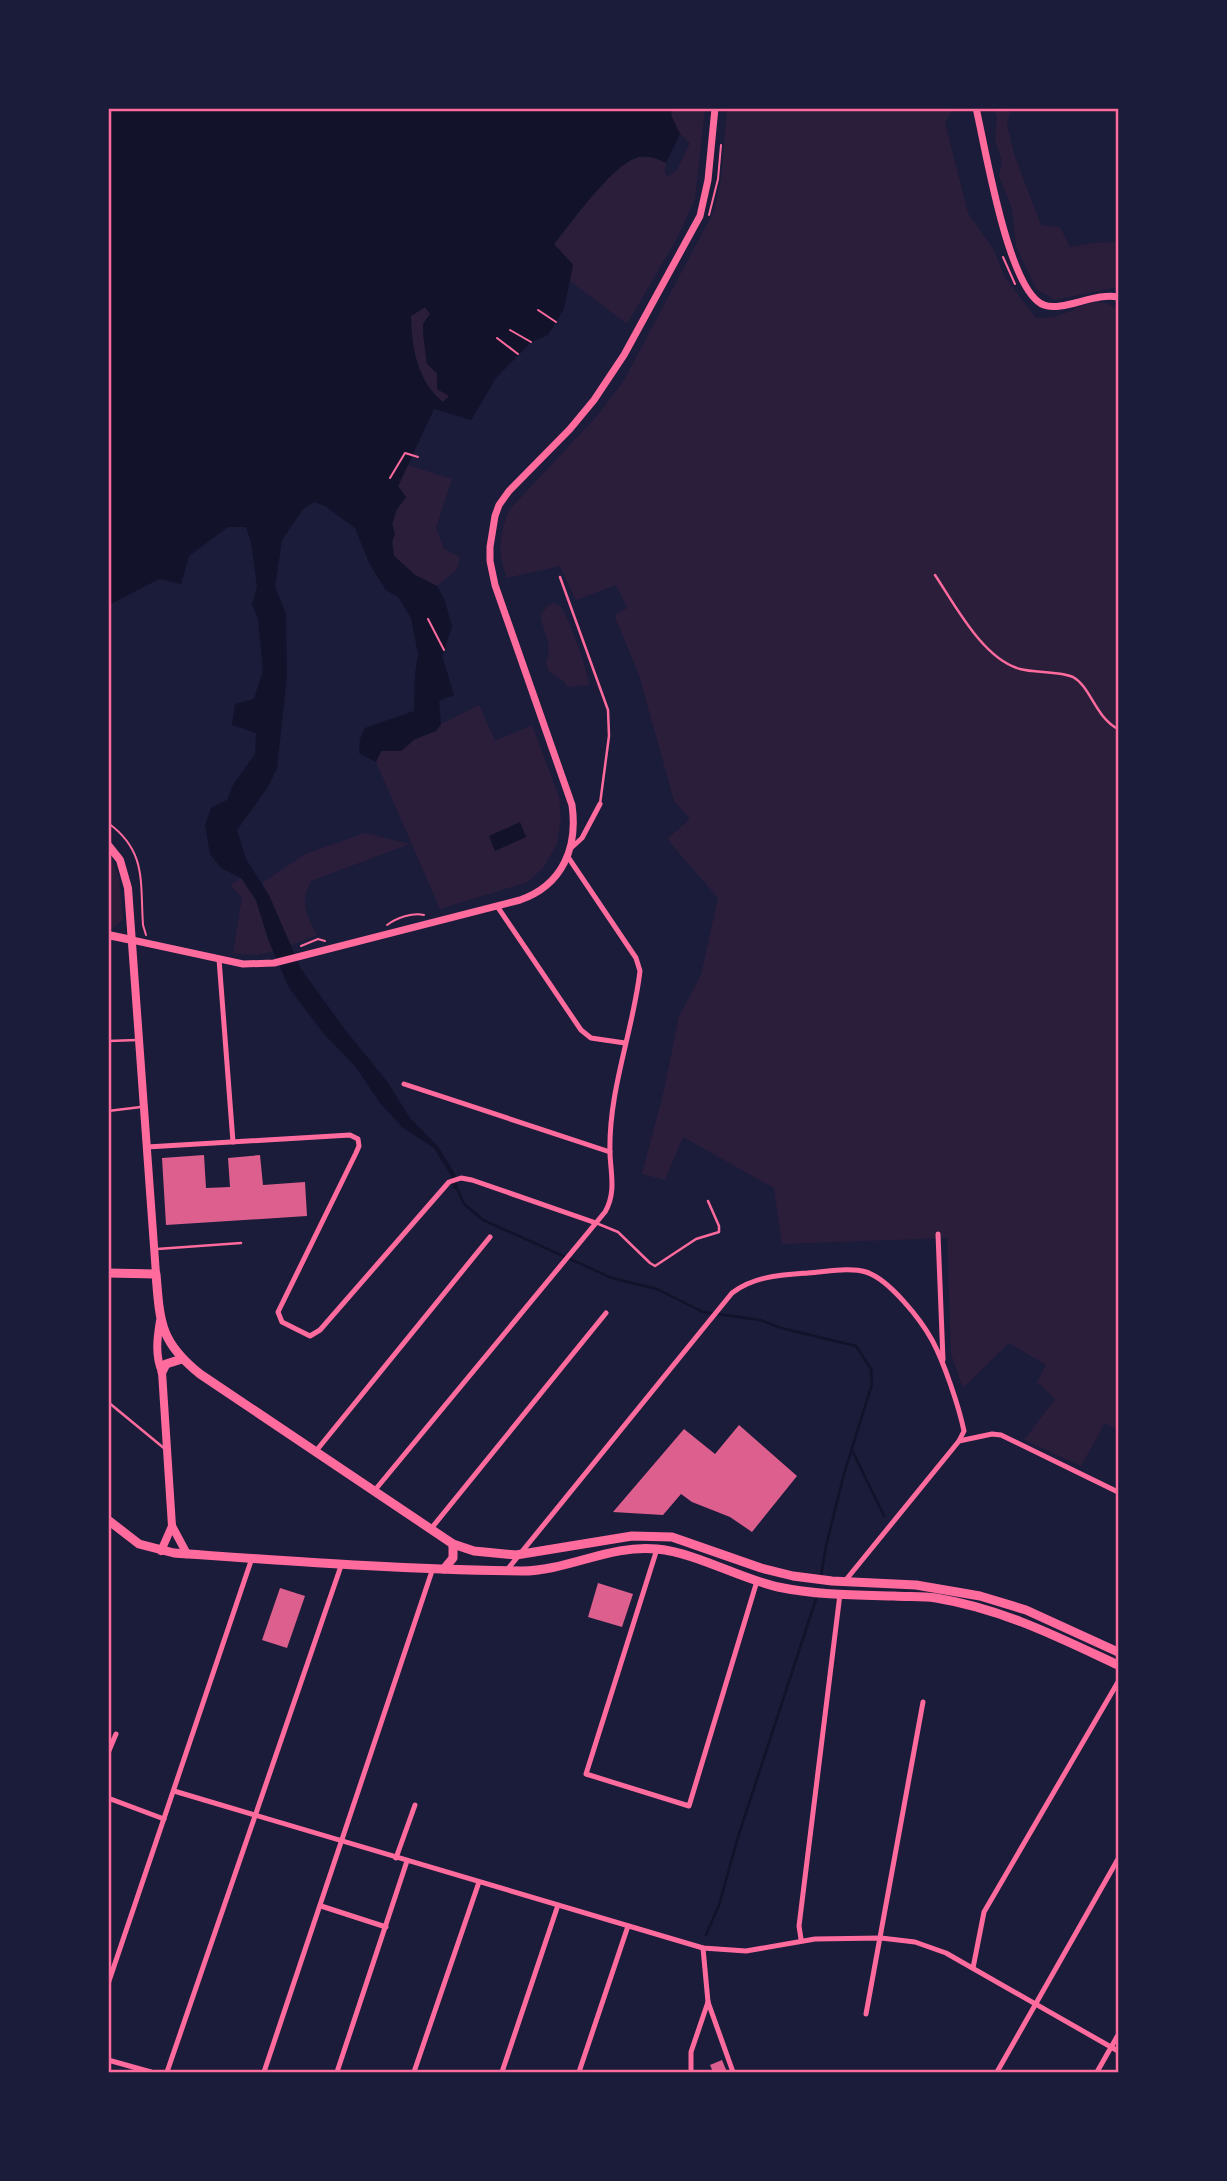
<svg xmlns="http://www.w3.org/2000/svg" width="1227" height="2181" font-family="Commissioner,sans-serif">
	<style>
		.green { fill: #2a1e3b }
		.water { fill: #12122b; fill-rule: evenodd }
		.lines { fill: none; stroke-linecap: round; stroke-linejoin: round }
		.stream { stroke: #12122b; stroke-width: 2.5 }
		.building { fill: #dd5f8e }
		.path { stroke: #ff6b9d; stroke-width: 2 }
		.service { stroke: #ff6b9d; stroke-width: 2.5 }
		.minor { stroke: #ff6b9d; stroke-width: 5 }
		.tertiary { stroke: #ff6b9d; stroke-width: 7 }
		.secondary { stroke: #ff6b9d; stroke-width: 8 }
		.primary { stroke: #ff6b9d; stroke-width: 9 }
		.neatline { fill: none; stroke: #ff6b9d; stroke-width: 2.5 }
	</style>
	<rect width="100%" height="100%" fill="#1b1b3a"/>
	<g class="green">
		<path d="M672,109H705L695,199L677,238L627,324L570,281L573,265L554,244C572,223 613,163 639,157C648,155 659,159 666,163L665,172L667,177L677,170L690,143C679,133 669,124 672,109Z"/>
		<path d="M727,109H953L945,123L968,213L994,250L1004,276L1036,318C1041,318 1048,318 1053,317C1076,312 1096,291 1118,310V1430L1105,1423L1081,1466L1024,1440L1055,1399L1037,1382L1046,1365L1009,1343L963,1388L951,1354L947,1238L782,1244L774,1188L683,1137L665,1180L642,1174L664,1090L679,1016L701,975L718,898L667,839L690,819L674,801L639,675L614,615L627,608L616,585L576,600L560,566L507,578C497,552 499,536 509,510L597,416L623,382L714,211L721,179Z"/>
		<path d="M994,109H1011L1007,125L1015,157L1041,225L1060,227L1070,247L1093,243L1118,242V287L1055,300L1036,289L1016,246L1012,209L999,176L1002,161L995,140L997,117Z"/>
		<path d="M425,307L430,314L423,324V333L427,364L437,373L450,396L443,402C418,382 411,347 411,316Z"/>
		<path d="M408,465L452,479L436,528L444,549L460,557L457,569L437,586L415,575L394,556C391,531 390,518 406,497L398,487Z"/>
		<path d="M554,603C558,605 561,606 563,610C569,620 590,676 589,685L568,687L564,681L549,672L546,662C554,647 543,631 540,615L548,606Z"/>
		<path d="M479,705L495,741L532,725L559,797L561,818L557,844L543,868L528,882L440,909L376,762L381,751H401L415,739L436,731L441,724Z"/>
		<path d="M365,833L410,844L311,881C299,902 307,916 317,935L290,946L262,883L305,854Z"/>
		<path d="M109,853L119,877L123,920L112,929L109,928Z"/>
		<path d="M241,878L256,900L273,952L254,955L233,953L242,898L230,885Z"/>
	</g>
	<g class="water">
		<path d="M109,109H672L671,115L680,134L666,163C659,159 648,155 639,157C613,163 572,222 554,244L573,265L564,309L548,335L531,342L496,378L471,420L434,409L398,486L406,497L396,510L392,524L395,534L392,542L394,556L415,575L437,586L445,601L452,627L442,656L454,695L439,701L441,724L436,731L415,739L401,751H381L376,762L359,753L360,739L365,728L414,711L415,674L418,654L411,618L398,597L386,590L370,565L355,528L325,506L314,502L303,509L282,540L275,587L286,614L287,676L277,769L267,788L237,830L246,859L269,895L301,969L346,1031L386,1080L410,1118L437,1145L455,1174L458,1187L453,1189L451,1176L434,1148L403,1128L380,1103L355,1066L324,1034L289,988L268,939L256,900L241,878L221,868L210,854L205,825L211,808L227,800L233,785L255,754L256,733L232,725L235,704L254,699L263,671L258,619L252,604L257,587L251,542L246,527H228L189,556L181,584L159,579L109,605ZM425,307L430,314L423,324V333L427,364L437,373V389L449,396L443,402C418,383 411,347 411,316Z"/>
		<path d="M520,822L526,837L495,851L489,836Z"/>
	</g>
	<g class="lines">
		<g class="stream">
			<path d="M456,1186L464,1204L483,1220L612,1278L657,1289L703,1312L760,1320L781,1328L856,1346L871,1369L872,1384L844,1474L826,1546L821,1576"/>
			<path d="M852,1450L884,1516"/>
			<path d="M706,1935L719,1905L738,1837L817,1596"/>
		</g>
	</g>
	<g class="building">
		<path d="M204,1155L206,1188L230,1187L228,1158L260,1155L263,1185L305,1182L307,1216L166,1225L162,1158Z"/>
		<path d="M739,1425L797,1476L752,1532L730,1517L692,1502L681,1494L663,1515L613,1512L684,1429L715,1454Z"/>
		<path d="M598,1583L633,1594L622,1627L588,1617Z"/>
		<path d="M280,1588L305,1596L287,1648L262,1640Z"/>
		<path d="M722,2060L727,2072H713L710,2065Z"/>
	</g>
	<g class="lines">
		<g class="path">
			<path d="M709,215L718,179L721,145"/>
			<path d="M1003,257L1015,284"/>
			<path d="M538,310L556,322"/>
			<path d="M510,330L531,342"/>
			<path d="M497,338L518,354"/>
			<path d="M390,478L405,453L418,457"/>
			<path d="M428,619L444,650"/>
			<path d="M108,823C147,851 140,882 143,925L146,935"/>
			<path d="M387,925C396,918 413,912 424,915"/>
			<path d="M301,946L318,939L325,941"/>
		</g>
		<g class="service">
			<path d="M935,575C955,605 983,659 1020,669C1034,673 1060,671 1073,677C1091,687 1095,717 1118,729"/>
			<path d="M560,577L608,710L609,736L600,804"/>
			<path d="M108,1041L137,1040"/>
			<path d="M108,1111L141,1107"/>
			<path d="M596,1223L618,1232L650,1263L655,1266L696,1239L719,1232V1226L708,1201"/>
			<path d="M157,1249L241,1243"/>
			<path d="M108,1402L165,1449"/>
		</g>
		<g class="minor">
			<path d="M571,848L582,838L600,804"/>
			<path d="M497,906L581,1030L591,1038L625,1043"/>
			<path d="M219,959L233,1142"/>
			<path d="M404,1084L610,1152"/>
			<path d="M147,1147L350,1135L358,1139L359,1146L356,1153L278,1312L282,1322L310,1336L320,1330L449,1182L461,1178L472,1180L596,1223"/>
			<path d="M938,1234L943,1360"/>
			<path d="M959,1441L992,1434L1001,1435L1118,1492"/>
			<path d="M316,1451L490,1237"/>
			<path d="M375,1490L605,1212C616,1193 611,1175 610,1154C608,1091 633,1032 640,971L636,958L568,857"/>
			<path d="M430,1530L606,1313"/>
			<path d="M657,1549L586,1774L689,1806L757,1581"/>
			<path d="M507,1570L732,1293C754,1276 781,1275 808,1273C826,1272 849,1267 866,1272C889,1279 921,1320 932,1340C944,1362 959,1407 964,1431L959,1441L845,1581"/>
			<path d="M108,1753L116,1734"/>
			<path d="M174,1791L703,1948L746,1951L815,1939L881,1938L915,1942L946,1953L1118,2051"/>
			<path d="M108,1798L164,1819"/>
			<path d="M396,1858L415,1805"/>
			<path d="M321,1906L386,1927"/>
			<path d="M801,1939L799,1926L840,1594"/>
			<path d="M703,1948L708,2002L733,2072"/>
			<path d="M973,1968L984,1912L1118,1682"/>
			<path d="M108,1984L252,1558"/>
			<path d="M866,2014L923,1702"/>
			<path d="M108,2060L151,2072"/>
			<path d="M167,2072L342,1563"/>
			<path d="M264,2072L433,1568"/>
			<path d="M337,2072L407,1861"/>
			<path d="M414,2072L479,1882"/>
			<path d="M502,2072L558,1905"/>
			<path d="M579,2072L628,1926"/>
			<path d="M691,2072V2052L708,2002"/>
			<path d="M997,2072L1118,1859"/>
			<path d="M1097,2072L1118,2035"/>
		</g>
		<g class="tertiary">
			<path d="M976,108C985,145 1008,292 1044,305C1062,312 1096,292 1118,297"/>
			<path d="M132,940L243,964L274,963L520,900C563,885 578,847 572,805L495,585L490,561V547L495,516L499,505L509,491L570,429L594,400L624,355L700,216L708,180L715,108"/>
		</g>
		<g class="secondary">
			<path d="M108,845L120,860L128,888L156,1274"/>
			<path d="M108,935L132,940"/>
			<path d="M160,1321C157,1339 155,1355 162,1372L172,1526L187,1554"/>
			<path d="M161,1551L172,1526"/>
		</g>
		<g class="primary">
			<path d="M108,1273L156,1274C160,1323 160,1342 200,1374L453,1544L474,1551L516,1555L632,1536L672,1537L761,1568L793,1576L832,1581L916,1585L980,1596L1026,1610L1118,1652"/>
			<path d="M162,1372L166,1364L182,1359"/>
			<path d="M108,1520L139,1544L174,1553C289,1561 406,1570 522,1571C567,1571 611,1544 657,1549C697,1553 738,1578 778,1587C816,1595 855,1595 894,1596C908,1597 922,1596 936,1598C1003,1609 1058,1637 1118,1665"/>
			<path d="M444,1569L453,1558V1544"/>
		</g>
	</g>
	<rect width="1227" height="2181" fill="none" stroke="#1b1b3a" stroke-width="220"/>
	<rect x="110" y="110" width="1007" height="1961" class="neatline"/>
</svg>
